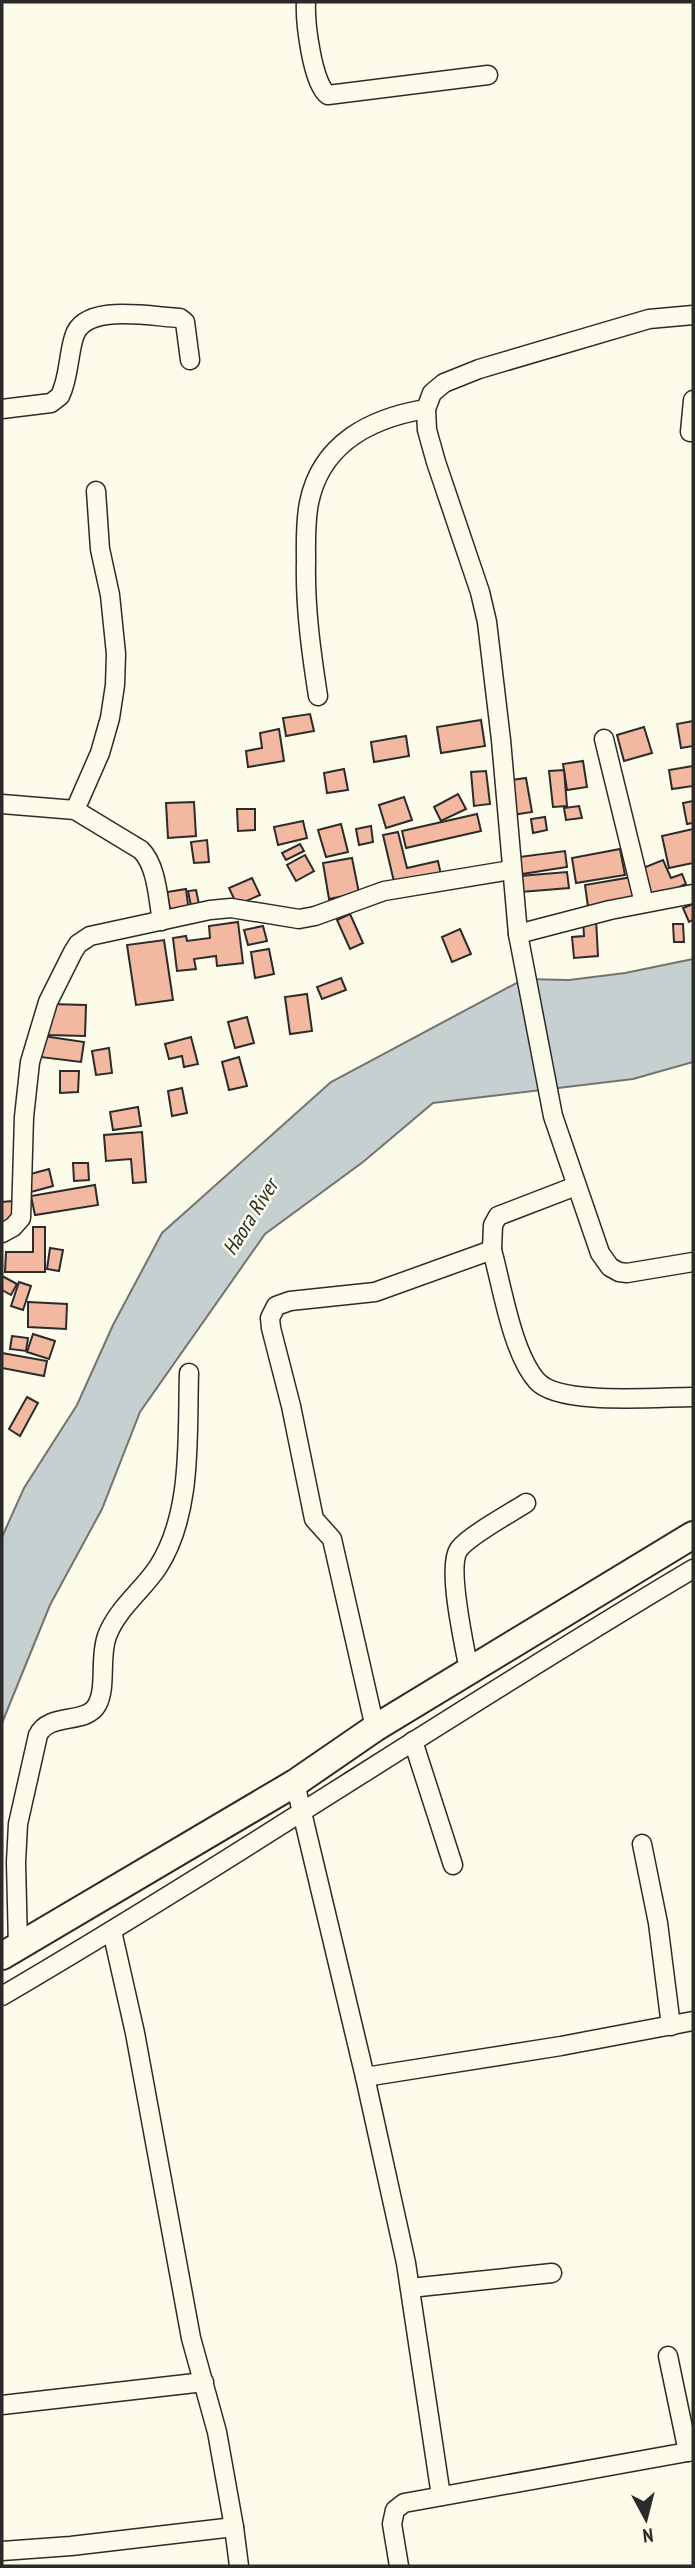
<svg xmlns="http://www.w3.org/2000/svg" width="695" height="2568" font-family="'PT Sans Narrow',sans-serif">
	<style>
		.water { fill: #c7d0d0; stroke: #74746e; stroke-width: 2 }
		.building { fill: #f2b8a0; stroke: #2b2b2b; stroke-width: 2 }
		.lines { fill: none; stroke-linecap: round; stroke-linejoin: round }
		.minor-casing { stroke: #2b2b2b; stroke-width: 21 }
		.secondary-casing { stroke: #2b2b2b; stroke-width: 30 }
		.minor { stroke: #fdfbea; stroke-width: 18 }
		.secondary { stroke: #fdfbea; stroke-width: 26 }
		.labels { text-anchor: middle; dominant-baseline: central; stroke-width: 5; stroke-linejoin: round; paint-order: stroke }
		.water-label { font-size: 21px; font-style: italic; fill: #2b2b2b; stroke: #fdfbea }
	</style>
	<rect width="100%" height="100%" fill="#fdfbea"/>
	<path class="water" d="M693,959V1062L633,1079L433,1103L363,1162L265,1234L140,1412L102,1509L50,1605L2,1723V1537L24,1488L77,1405L113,1325L162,1233L331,1082L524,979L569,980L625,973Z"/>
	<g class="building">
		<path d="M310,714L314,731L286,736L283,718Z"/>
		<path d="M481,720L485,746L441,753L437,727Z"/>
		<path d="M693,721V746L681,748L677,724Z"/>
		<path d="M644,727L652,753L624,761L617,735Z"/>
		<path d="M279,729L284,761L248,767L246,751L262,748L260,733Z"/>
		<path d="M406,736L409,756L374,762L371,742Z"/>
		<path d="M583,761L587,787L567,790L563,764Z"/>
		<path d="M693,766V786L672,789L669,770Z"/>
		<path d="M344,769L348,790L327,793L324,773Z"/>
		<path d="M564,770L567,806L553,807L549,771Z"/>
		<path d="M486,771L490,804L474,806L471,772Z"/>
		<path d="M526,778L532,812L512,815L505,781Z"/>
		<path d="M458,794L466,809L441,821L434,807Z"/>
		<path d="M404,797L412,820L386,828L379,805Z"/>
		<path d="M693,801V823L687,824L683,803Z"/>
		<path d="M194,802L196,836L168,838L166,803Z"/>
		<path d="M579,806L582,818L566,820L564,808Z"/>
		<path d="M237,809H255V830L238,831Z"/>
		<path d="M477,814L481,831L406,848L402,831Z"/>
		<path d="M545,817L547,830L533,833L531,819Z"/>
		<path d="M303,821L307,838L278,845L274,827Z"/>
		<path d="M341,824L348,852L326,857L318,830Z"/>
		<path d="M371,826L373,842L359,845L356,829Z"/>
		<path d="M693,829V863L669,868L662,836Z"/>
		<path d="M398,832L407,868L438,861L441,875L395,886L383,835Z"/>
		<path d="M207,840L209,862L194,863L191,842Z"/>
		<path d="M300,844L304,851L286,860L282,853Z"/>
		<path d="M620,849L625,875L576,883L572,858Z"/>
		<path d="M565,851L567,867L522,874L519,857Z"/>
		<path d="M305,855L314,871L296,881L287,865Z"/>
		<path d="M352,858L359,893L329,899L323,863Z"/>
		<path d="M663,860L671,878L682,874L686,884L650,900L638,870Z"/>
		<path d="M567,872L569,888L521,892L520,876Z"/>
		<path d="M632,877L636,899L588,907L585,885Z"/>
		<path d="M252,878L260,895L237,905L229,888Z"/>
		<path d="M186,889L189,912L171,915L167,892Z"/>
		<path d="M196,890L200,909L192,911L188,891Z"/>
		<path d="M693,904V920L689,922L683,908Z"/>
		<path d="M350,914L363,943L350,949L337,920Z"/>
		<path d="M596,919L598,956L574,958L572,937L584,936L583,920Z"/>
		<path d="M238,922L243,963L217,966L216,956L194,959L196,969L177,971L173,938L186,936L187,941L210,938L209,926Z"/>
		<path d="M673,924H683L684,942H674Z"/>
		<path d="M263,926L267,941L248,945L244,930Z"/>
		<path d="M460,929L471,954L452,962L442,937Z"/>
		<path d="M164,940L173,1000L136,1005L127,945Z"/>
		<path d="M269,949L274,974L255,978L251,952Z"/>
		<path d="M341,978L346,990L322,999L317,987Z"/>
		<path d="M307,994L312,1031L290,1034L285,997Z"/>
		<path d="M50,1004L86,1005L85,1036L48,1035Z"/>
		<path d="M247,1017L254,1043L235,1048L228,1022Z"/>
		<path d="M43,1036L84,1042L81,1062L40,1057Z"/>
		<path d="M191,1037L198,1064L184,1067L182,1056L169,1059L165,1044Z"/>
		<path d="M109,1048L112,1073L96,1075L92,1051Z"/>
		<path d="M239,1057L247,1086L229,1090L222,1062Z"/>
		<path d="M60,1071H79L78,1092L60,1093Z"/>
		<path d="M182,1088L187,1113L172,1116L168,1091Z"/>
		<path d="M138,1107L141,1126L113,1130L110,1112Z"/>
		<path d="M142,1132L146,1182L133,1183L131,1159L106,1161L104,1135Z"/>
		<path d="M73,1163H88L89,1180L74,1181Z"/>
		<path d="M49,1169L53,1186L31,1192L27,1175Z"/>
		<path d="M95,1185L98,1205L35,1215L31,1196Z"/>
		<path d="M12,1201L15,1221L2,1223V1202Z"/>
		<path d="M33,1227H45V1272H5L6,1252H33Z"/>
		<path d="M50,1248L63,1250L59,1271L47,1269Z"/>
		<path d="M2,1276L17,1284L11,1295L2,1290Z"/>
		<path d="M19,1282L31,1286L23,1310L11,1306Z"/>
		<path d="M28,1302L67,1304L66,1329L28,1327Z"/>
		<path d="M33,1334L55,1341L49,1359L27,1352Z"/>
		<path d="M12,1336L28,1338L26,1351L10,1349Z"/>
		<path d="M2,1353L47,1361L44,1376L2,1368Z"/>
		<path d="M27,1397L38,1403L20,1436L9,1429Z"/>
	</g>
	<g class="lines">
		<defs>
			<g id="minor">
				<path d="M306,2C305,21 312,84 328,95L488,75"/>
				<path d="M693,315L649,319L479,369L444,383L432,393L426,409L427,430L436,462L480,592L487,622L501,740L518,934L553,1116L600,1253L610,1267L619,1272L627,1273L693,1262"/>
				<path d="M2,409L51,403L60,396C69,378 68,356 74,337C84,302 152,317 180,318L185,322L190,360"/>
				<path d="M690,432L693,400"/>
				<path d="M318,696C311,651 305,607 306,562C306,542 305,523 309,503C321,443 371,418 426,409"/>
				<path d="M604,739L644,903"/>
				<path d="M2,804L75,810L141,850C157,866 158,899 162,921"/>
				<path d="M75,810L100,753L110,718L115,685L116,654L110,595L100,549L96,491"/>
				<path d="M518,934L610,910L693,894"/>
				<path d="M2,1233L13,1227L21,1218L24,1117L30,1062L48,1002L73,952L78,944L90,936L210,910L231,908L299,919L315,916L384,891L511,870"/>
				<path d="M492,1250L493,1225L498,1216L576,1186"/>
				<path d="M469,1671C465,1647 446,1567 459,1549C470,1535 509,1514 526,1503"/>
				<path d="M375,1728L332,1539L314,1519L291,1406L271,1328L270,1318L276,1306L290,1301L375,1292L492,1250C502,1286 512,1353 537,1381C559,1406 658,1397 693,1397"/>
				<path d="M413,1741L453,1865"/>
				<path d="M295,1783L365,2077L406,2263L441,2496"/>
				<path d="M642,1844L658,1923L671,2026"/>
				<path d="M112,1931L135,2033L191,2338L217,2432L234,2527L239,2566"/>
				<path d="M18,1947L16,1862L18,1824L38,1735C49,1712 86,1725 97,1705C107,1687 99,1657 107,1636C117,1609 142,1591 158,1567C193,1513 187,1435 189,1373"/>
				<path d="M2,1996C236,1859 460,1707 693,1569"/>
				<path d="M365,2077L561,2046L693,2021"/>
				<path d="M410,2288L552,2273"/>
				<path d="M668,2356L688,2452"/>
				<path d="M2,2405L204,2382"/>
				<path d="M2,2551L71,2546L234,2527"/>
				<path d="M399,2566L392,2524L395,2510L404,2503L693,2451"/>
			</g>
			<path id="secondary" d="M2,1956L295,1783L375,1728L693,1535"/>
		</defs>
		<use href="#minor" class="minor-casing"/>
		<use href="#secondary" class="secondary-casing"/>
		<use href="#minor" class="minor"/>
		<use href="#secondary" class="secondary"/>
	</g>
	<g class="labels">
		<g class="water-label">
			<text transform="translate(250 1217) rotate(-58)">Haora River</text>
		</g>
	</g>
	<rect width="695" height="2568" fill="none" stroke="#2b2b2b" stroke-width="7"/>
	<g transform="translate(646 2519) rotate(173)" stroke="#fdfbea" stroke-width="5" paint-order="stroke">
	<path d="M0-5L12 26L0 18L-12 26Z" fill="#2b2b2b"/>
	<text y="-10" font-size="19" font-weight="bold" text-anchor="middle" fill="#2b2b2b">N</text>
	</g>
</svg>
